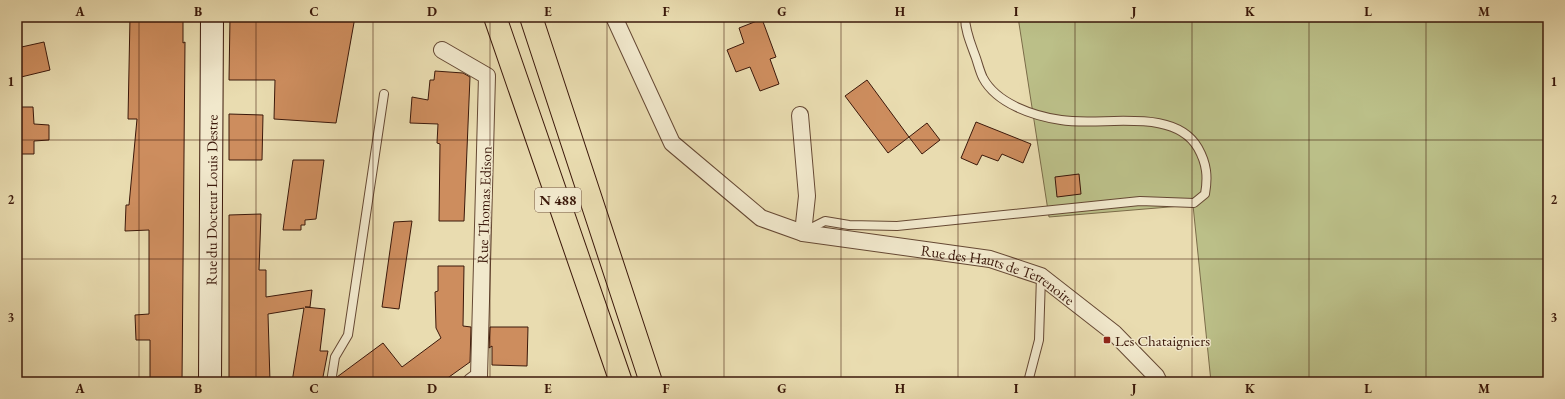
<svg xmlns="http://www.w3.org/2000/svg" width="1565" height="399" font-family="'EB Garamond',serif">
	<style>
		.green { fill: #bbbf88; stroke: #7b6c49 }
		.building { fill: #cd8d5e; stroke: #3b180a }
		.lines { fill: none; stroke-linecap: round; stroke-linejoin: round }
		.lane-casing { stroke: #664934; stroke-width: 10 }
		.street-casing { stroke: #664934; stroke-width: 18 }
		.secondary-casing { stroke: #3b180a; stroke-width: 24 }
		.highway-casing { stroke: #3b180a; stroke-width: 24 }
		.lane { stroke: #f1e8cc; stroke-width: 8 }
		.street { stroke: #f1e8cc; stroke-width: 16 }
		.secondary { stroke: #f1e8cc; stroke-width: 22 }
		.highway { stroke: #e9dcb0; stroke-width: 22 }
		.grid { fill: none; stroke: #3b180a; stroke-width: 1; stroke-opacity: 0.55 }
		.poi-dot { fill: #8f2418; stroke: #f1e8cc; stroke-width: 1.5 }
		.labels { text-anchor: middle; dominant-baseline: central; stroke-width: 3; stroke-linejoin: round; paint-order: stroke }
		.shield { fill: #f1e8cc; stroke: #725644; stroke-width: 1 }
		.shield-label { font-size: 14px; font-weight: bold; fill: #3b180a }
		.street-label { font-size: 15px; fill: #3b180a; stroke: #f1e8cc }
		.poi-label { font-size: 15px; fill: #3b180a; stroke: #f1e8cc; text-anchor: start }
		.neatline { fill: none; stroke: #3b180a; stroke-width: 1.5 }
		.grid-label { font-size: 13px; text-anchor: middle; font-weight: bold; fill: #3b180a }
	</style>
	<rect width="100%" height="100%" fill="#e9dcb0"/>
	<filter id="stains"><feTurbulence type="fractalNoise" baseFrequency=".005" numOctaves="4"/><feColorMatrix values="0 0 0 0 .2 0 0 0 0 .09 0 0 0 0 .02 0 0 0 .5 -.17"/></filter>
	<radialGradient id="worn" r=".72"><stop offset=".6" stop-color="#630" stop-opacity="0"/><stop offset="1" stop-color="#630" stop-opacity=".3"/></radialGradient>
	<path class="green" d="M1018,17H1548V382H1211L1193,205L1049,217Z"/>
	<g class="building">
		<path d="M130,17H183V43L185,42L182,382H150V340H136L135,315L149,314V230L125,231L126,205H129L137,119H128Z"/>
		<path d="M230,17H355L336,123L274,119L275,80H229Z"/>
		<path d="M762,19L776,57L770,59L779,84L760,91L750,67L736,72L727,50L744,43L739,28Z"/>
		<path d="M44,42L50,70L17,78V48Z"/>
		<path d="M435,71L463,73L470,77L464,221H439L440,144L437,143L438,124L410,123L412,97L428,100L430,80H434Z"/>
		<path d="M867,80L909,137L927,123L940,140L922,154L909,137L888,153L845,96Z"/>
		<path d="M17,107H33L34,124L49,125V140L34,141V154H17Z"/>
		<path d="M229,114L263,115L262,160H229Z"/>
		<path d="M976,122L1031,144L1023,163L1002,154L998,161L982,155L977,165L961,158Z"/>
		<path d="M293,160H324L316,219L305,220V225H301V230H283Z"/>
		<path d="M1079,174L1081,194L1057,197L1055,177Z"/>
		<path d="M261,214L259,270H266V297L312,290L310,307H305L325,309L320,351H328L322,382H292L304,308L268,314L270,382H229V215Z"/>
		<path d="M412,221L399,309L382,307L394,222Z"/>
		<path d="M438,266H464L463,326L471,327L470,362L442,382H337V377L383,343L402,367L441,338L436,328L435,292L438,291Z"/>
		<path d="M490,327H528L527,366L492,365V346L489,348Z"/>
	</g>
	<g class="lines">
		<defs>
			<g id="lane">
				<path d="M805,231L825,221L849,225L897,226L1140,201L1194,203L1205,194C1208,177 1207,164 1198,148C1174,106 1102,127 1061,120C1034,116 997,104 983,78C980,72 978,64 976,58C971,44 965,31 965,17"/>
				<path d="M331,382L335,357L348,335L384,94"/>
				<path d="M1028,382L1039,340L1041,276"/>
			</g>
			<g id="street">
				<path id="s1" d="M614,17L672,143L761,218L803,233L990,259L1041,276L1114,333L1156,376L1159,382"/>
				<path d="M442,50L487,76L479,376L471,382"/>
				<path d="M800,115L807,196L803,233"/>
			</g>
			<g id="secondary">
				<path id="s2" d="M210,382L212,17"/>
			</g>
			<g id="highway">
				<path d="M495,17L621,382"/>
				<path d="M531,17L651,382"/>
			</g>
		</defs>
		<use href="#lane" class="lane-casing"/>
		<use href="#street" class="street-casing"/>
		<use href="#secondary" class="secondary-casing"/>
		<use href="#highway" class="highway-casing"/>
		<use href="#lane" class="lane"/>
		<use href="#street" class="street"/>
		<use href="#secondary" class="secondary"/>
		<use href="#highway" class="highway"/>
	</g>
	<path class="grid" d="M139,17V382M256,17V382M373,17V382M490,17V382M607,17V382M724,17V382M841,17V382M958,17V382M1075,17V382M1192,17V382M1309,17V382M1426,17V382M17,140H1548M17,259H1548"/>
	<rect class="poi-dot" x="1103" y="336" width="8" height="8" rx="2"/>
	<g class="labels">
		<rect class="shield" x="535" y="188" width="46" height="24" rx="3"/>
		<g class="shield-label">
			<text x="558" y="200">N 488</text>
		</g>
		<g class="street-label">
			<text stroke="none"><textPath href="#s2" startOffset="182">Rue du Docteur Louis Destre</textPath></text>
			<text transform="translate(484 205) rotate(-88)">Rue Thomas Edison</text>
			<text stroke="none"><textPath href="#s1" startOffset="501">Rue des Hauts de Terrenoire</textPath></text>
		</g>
		<g class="poi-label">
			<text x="1115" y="340">Les Chataigniers</text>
		</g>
	</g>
	<rect width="1565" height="399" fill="none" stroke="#e9dcb0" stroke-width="44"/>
	<rect x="22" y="22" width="1521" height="355" class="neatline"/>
	<g class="grid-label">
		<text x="80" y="16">A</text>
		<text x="198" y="16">B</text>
		<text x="314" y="16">C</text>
		<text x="432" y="16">D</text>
		<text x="548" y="16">E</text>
		<text x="666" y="16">F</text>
		<text x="782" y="16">G</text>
		<text x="900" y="16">H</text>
		<text x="1016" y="16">I</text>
		<text x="1134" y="16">J</text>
		<text x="1250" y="16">K</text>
		<text x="1368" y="16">L</text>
		<text x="1484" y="16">M</text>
		<text x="11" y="86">1</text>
		<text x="1554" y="86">1</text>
		<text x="11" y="204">2</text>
		<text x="1554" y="204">2</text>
		<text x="11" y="322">3</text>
		<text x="1554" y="322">3</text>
		<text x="80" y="393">A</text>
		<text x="198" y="393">B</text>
		<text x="314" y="393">C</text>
		<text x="432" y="393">D</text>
		<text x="548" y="393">E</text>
		<text x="666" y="393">F</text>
		<text x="782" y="393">G</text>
		<text x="900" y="393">H</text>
		<text x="1016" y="393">I</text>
		<text x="1134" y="393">J</text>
		<text x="1250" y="393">K</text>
		<text x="1368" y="393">L</text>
		<text x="1484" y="393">M</text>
	</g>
	<rect width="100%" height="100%" filter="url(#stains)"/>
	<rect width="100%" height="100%" fill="url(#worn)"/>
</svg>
